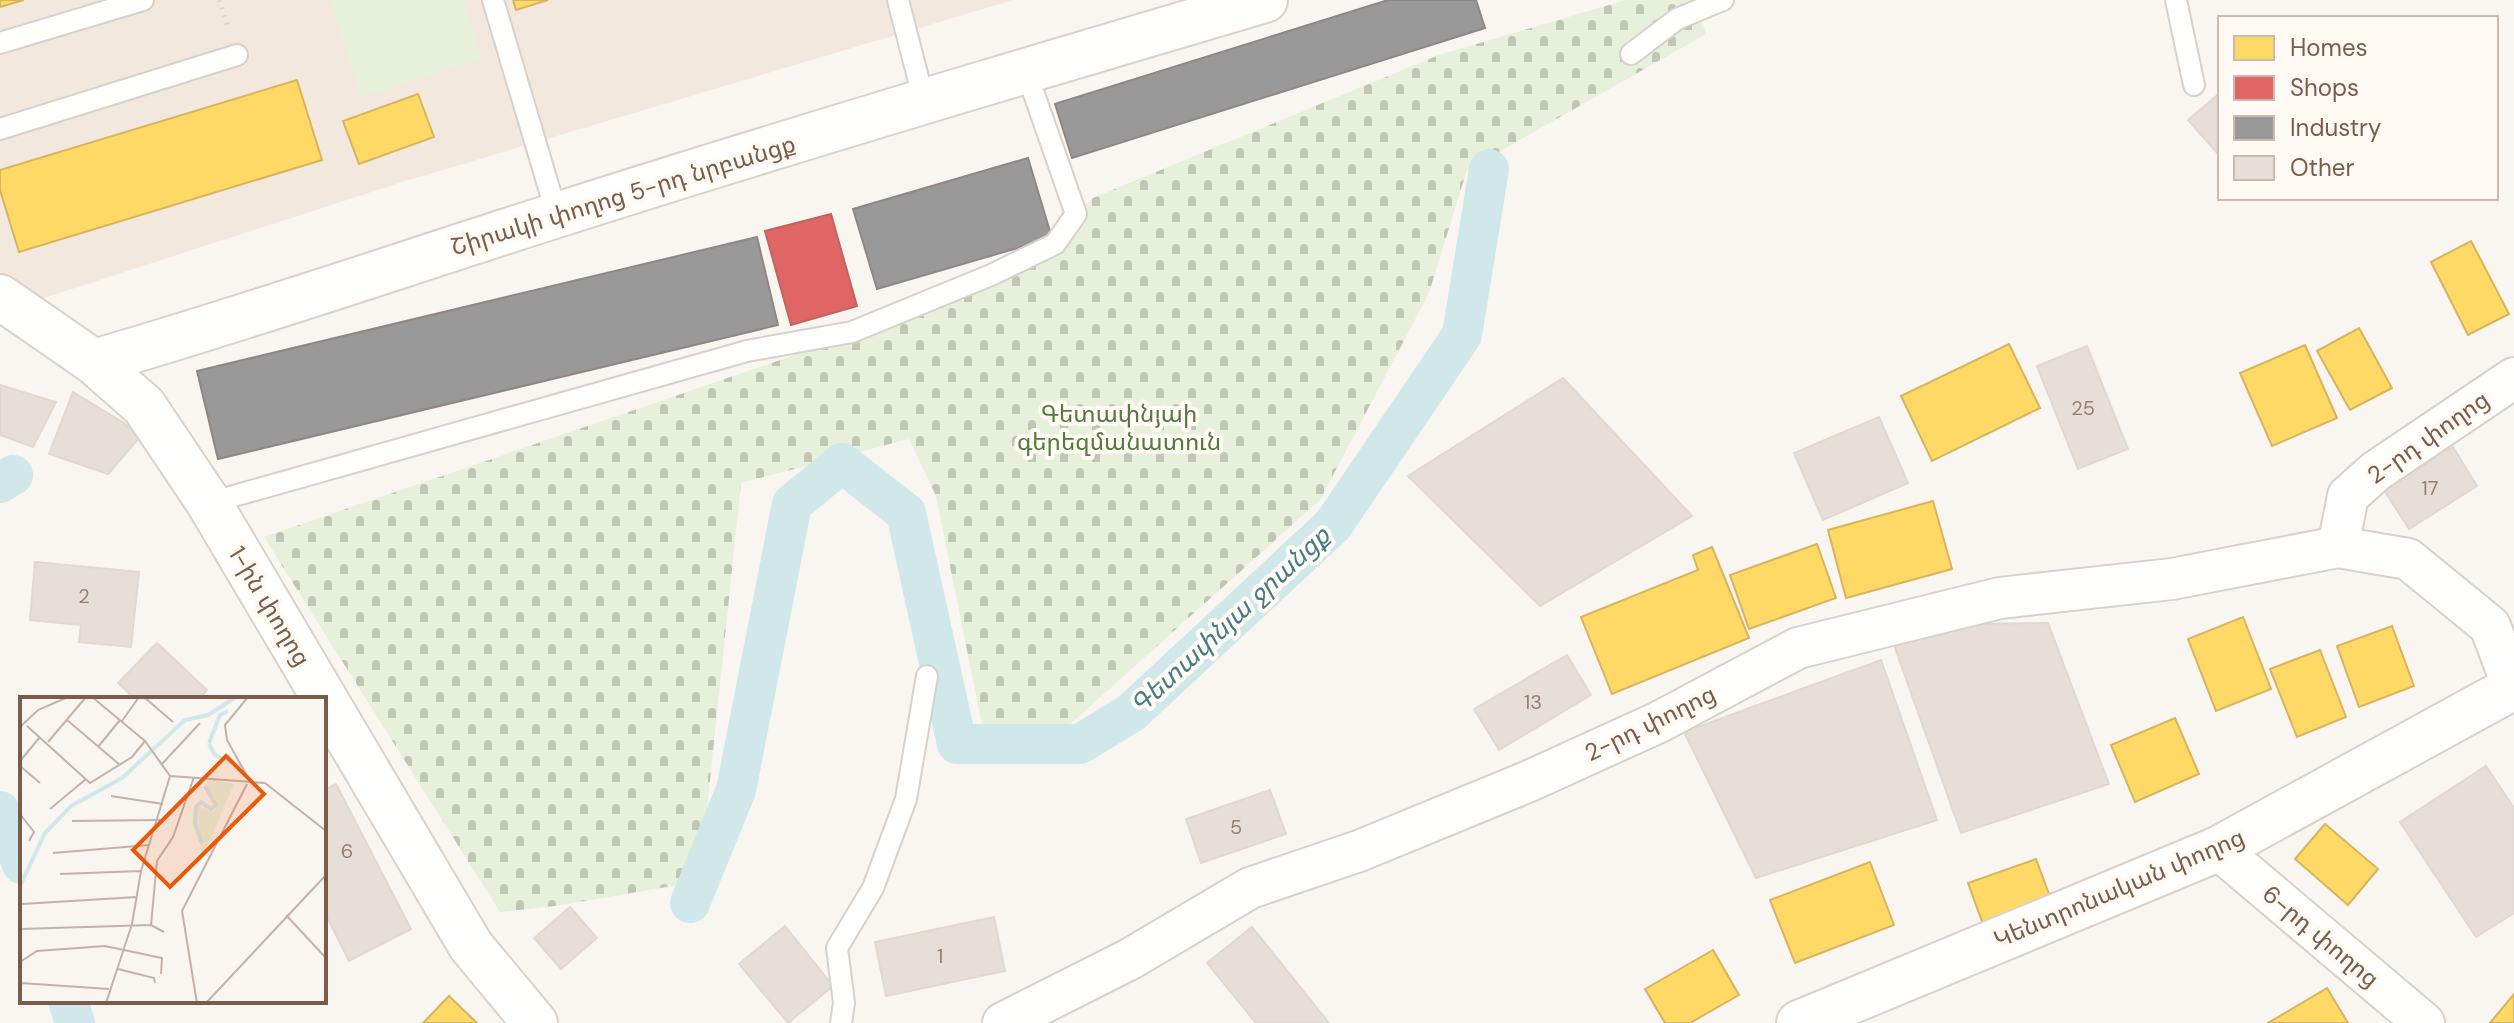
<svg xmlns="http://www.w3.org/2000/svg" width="2514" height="1023" font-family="'DM Sans','Noto Sans Armenian',sans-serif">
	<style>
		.residential { fill: #f2e8de }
		.cemetery { fill: url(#cemetery-stones) }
		.pitch { fill: #e7f0db }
		.homes { fill: #ffd966; stroke: #d7b45e; stroke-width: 2 }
		.shops { fill: #e06666; stroke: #c1635e; stroke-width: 2 }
		.industry { fill: #999; stroke: #908782; stroke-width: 2 }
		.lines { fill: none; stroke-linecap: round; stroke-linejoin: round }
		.canal { stroke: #d0e8ea; stroke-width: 40 }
		.building { fill: #e6ded7; stroke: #e2d8d2; stroke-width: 2 }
		.lane-casing { stroke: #d7d1cb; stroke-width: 24 }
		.street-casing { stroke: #d7d1cb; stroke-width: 44 }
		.secondary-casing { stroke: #d9d2cb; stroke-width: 48 }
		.path { stroke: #dcd5d0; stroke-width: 5; stroke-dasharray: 2 6; stroke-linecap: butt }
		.lane { stroke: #fefefd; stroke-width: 20 }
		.street { stroke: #fefefd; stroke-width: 40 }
		.secondary { stroke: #fefefd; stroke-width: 44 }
		.labels { text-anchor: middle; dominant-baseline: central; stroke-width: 8; stroke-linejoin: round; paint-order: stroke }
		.number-label { font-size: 20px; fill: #977e72 }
		.street-label { font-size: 24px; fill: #7a5c4d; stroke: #fffaf3 }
		.park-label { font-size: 24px; fill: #537a41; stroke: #fffaf3 }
		.water-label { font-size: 26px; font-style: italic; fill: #437c86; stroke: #fffaf3 }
		.inset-river { fill: none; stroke: #d0e8ea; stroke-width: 4 }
		.inset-road { fill: none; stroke: #c2b3aa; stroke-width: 2 }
		.view { fill: #e8590c; fill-opacity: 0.15; stroke: #e8590c; stroke-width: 4 }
		.inset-edge { fill: none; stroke: #7a5c4d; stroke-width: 4 }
	</style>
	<defs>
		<pattern id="cemetery-stones" width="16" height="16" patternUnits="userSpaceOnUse" patternTransform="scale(2)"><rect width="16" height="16" fill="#e7f0db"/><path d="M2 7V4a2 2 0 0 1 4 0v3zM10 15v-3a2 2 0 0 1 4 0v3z" fill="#c0c6b4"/></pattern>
	</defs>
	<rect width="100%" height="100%" fill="#f9f5f0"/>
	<path class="residential" d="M0,0H1013L399,183L38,300L0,272Z"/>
	<path class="cemetery" d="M1626,0H1695L1706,34L1467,170L1429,293L1320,500L1059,734L982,725L936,496L909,439L741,483L702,857L690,883L555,906L500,912L264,537L783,359L1003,277L1093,198L1439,55Z"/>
	<path class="pitch" d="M330,0H464L482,59L360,97Z"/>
	<g class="homes">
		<path d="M0,0H24L0,7Z"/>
		<path d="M513,0H548L516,10Z"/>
		<path d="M297,80L322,160L19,252L0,190V170Z"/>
		<path d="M418,94L434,137L359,164L343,121Z"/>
		<path d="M2471,241L2509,314L2468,335L2431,262Z"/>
		<path d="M2359,328L2392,388L2350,410L2317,351Z"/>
		<path d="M2009,344L2040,408L1932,461L1901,396Z"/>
		<path d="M2305,345L2337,418L2272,446L2240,373Z"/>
		<path d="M1933,501L1952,569L1846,598L1828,530Z"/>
		<path d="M1817,544L1836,598L1749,629L1730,575Z"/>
		<path d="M1712,547L1749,638L1612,694L1581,617L1698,570L1693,555Z"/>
		<path d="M2243,617L2271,689L2216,711L2188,639Z"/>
		<path d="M2392,626L2414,686L2359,707L2337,646Z"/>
		<path d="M2320,650L2346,717L2297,737L2270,669Z"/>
		<path d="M2175,718L2199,774L2135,802L2111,745Z"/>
		<path d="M2325,824L2378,869L2348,905L2295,859Z"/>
		<path d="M2036,859L2052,902L1984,927L1968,883Z"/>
		<path d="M1870,862L1894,925L1795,963L1770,900Z"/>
		<path d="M1713,950L1739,995L1690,1023H1665L1645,989Z"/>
		<path d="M2327,988L2348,1023H2268Z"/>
		<path d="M2514,994V1023H2490Z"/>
		<path d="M449,996L477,1023H423Z"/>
	</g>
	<path class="shops" d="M831,214L857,306L791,325L765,231Z"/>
	<g class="industry">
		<path d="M1388,0H1476L1485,28L1072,158L1055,104Z"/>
		<path d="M1028,158L1052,238L877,289L853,209Z"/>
		<path d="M757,237L778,325L218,459L197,371Z"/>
	</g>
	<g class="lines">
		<g class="canal">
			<path d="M0,483L13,475"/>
			<path d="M0,811L22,864"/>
			<path d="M690,903L736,790L792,504L842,463L906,513L957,744H1080L1132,712L1333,525L1462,335L1489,169"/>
			<path d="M68,1001L75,1023"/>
		</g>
	</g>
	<g class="building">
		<path d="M2220,93V156L2188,120Z"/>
		<path d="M2087,346L2128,449L2078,469L2037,366Z"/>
		<path d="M1563,378L1692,516L1540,606L1408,476Z"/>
		<path d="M0,385L56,402L33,447L0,435Z"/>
		<path d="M73,392L124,423L139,438L108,474L49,454Z"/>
		<path d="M1879,417L1908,483L1823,520L1794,453Z"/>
		<path d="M2453,447L2477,486L2409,529L2384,490Z"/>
		<path d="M35,562L139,572L131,647L79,642L81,625L30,620Z"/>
		<path d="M2048,623L2109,784L1961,833L1894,645L1948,624Z"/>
		<path d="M157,643L207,690L199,699H135L118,683Z"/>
		<path d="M1567,655L1591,695L1499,750L1474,709Z"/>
		<path d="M1881,660L1937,820L1756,878L1684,732Z"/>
		<path d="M2486,766L2514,808V913L2476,937L2400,822Z"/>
		<path d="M336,784L411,929L349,961L324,911V790Z"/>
		<path d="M1270,790L1286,834L1201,863L1186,819Z"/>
		<path d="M570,907L597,938L561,969L534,938Z"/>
		<path d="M994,917L1005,971L886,996L875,942Z"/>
		<path d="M785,926L833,986L788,1023L739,964Z"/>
		<path d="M1252,927L1329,1023H1256L1207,963Z"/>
	</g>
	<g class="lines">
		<defs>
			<g id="lane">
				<path d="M493,0L557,215"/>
				<path d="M898,0L924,101"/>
				<path d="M2176,0L2194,85"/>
				<path d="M0,43L143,0"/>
				<path d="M1631,54L1677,19L1723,0"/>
				<path d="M0,129L237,55"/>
				<path d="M209,503L747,351L852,332L991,275L1055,244L1076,214L1026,71"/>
				<path d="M841,1023L844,1003L837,948L873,888L906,799L927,676"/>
			</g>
			<g id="street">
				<path d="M2338,547L2348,496L2376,471L2514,378"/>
				<path d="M2218,849L2424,1023"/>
				<path d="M1003,1023L1130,959L1250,888L1359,851L1527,782L1659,722L1798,648L2000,598L2172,579L2338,547L2408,559L2490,626L2513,687"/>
			</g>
			<g id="secondary">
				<path d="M0,297L94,362L144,406L209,503L471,946L535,1023"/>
				<path d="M94,362C250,317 403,264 557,215C792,140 1028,70 1265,0"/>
				<path d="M1799,1023L2218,849L2514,687"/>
			</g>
		</defs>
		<use href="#lane" class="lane-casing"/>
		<use href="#street" class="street-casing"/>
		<use href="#secondary" class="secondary-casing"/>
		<path class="path" d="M219,0L228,27"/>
		<use href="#lane" class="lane"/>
		<use href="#street" class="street"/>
		<use href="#secondary" class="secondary"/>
	</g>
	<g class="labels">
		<g class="number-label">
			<text x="2083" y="408">25</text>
			<text x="2430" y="488">17</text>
			<text x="84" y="596">2</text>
			<text x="1533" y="702">13</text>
			<text x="1236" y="827">5</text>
			<text x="347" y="851">6</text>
			<text x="940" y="956">1</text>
		</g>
		<g class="street-label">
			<text transform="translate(623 195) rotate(-17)">Շիրակի փողոց 5-րդ նրբանցք</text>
			<text transform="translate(2428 437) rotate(-35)">2-րդ փողոց</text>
			<text transform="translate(270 606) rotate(59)">1-ին փողոց</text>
			<text transform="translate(1650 723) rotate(-26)">2-րդ փողոց</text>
			<text transform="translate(2119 888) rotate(-23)">Կենտրոնական փողոց</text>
			<text transform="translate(2321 936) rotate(40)">6-րդ փողոց</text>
		</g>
		<g class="park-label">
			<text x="1119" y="413">Գետափնյաի<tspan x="1119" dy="28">գերեզմանատուն</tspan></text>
		</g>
		<g class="water-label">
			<text transform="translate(1230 620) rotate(-43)">Գետափնյա ջրանցք</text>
		</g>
	</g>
	<g transform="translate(20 697)">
		<rect width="306" height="306" fill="#f9f5f0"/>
		<path d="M191,82L214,87L182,161L177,109L193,115L198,107L185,90Z" fill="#e7f0db"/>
		<path class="inset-river" d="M189,46L200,18L208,14M189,47L195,58L221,70M182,146L175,127L176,110L181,105L191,112L196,108L185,89M0,189L25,136L51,109L102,81L165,23L188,18L216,0"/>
		<path class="inset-road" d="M72,0L125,44L150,79M124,0L153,25M228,0L205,28L207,43L231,86M47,23L100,68M102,24L119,0M7,29L70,86L112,60L125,44M0,30L18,13L48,0M28,45L66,0M78,50L100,23M0,64L20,40M142,67L180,26M0,69L20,86M150,79L245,86L306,134M91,99L143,107M30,112L66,82M0,117L14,135L9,144M52,124L140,123M33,156L129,148M40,177L121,174M2,207L117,200M266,218L306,261M131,228L137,164L153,140L174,80M0,232L131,228L144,235M0,265L17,254L85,249L142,261L141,277M98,272L134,281L135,286M0,286L89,292M86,306L112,227L121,174L150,79M177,306L162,214L227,87M186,306L306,178"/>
		<path class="view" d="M206,59L244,97L150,190L113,153Z"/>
		<rect width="306" height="306" class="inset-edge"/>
	</g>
	<rect x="2218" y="16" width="280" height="184" fill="#fffaf3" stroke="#cabbb1" stroke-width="2"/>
	<rect x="2234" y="36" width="40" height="24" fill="#ffd966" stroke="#cabbb1" stroke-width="2"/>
	<text x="2290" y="56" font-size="24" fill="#7a5c4d">Homes</text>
	<rect x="2234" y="76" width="40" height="24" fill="#e06666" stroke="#cabbb1" stroke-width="2"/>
	<text x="2290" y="96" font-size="24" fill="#7a5c4d">Shops</text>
	<rect x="2234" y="116" width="40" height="24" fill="#999999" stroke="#cabbb1" stroke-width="2"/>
	<text x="2290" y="136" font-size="24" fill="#7a5c4d">Industry</text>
	<rect x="2234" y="156" width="40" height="24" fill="#e6ded7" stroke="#cabbb1" stroke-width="2"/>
	<text x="2290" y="176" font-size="24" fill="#7a5c4d">Other</text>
</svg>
